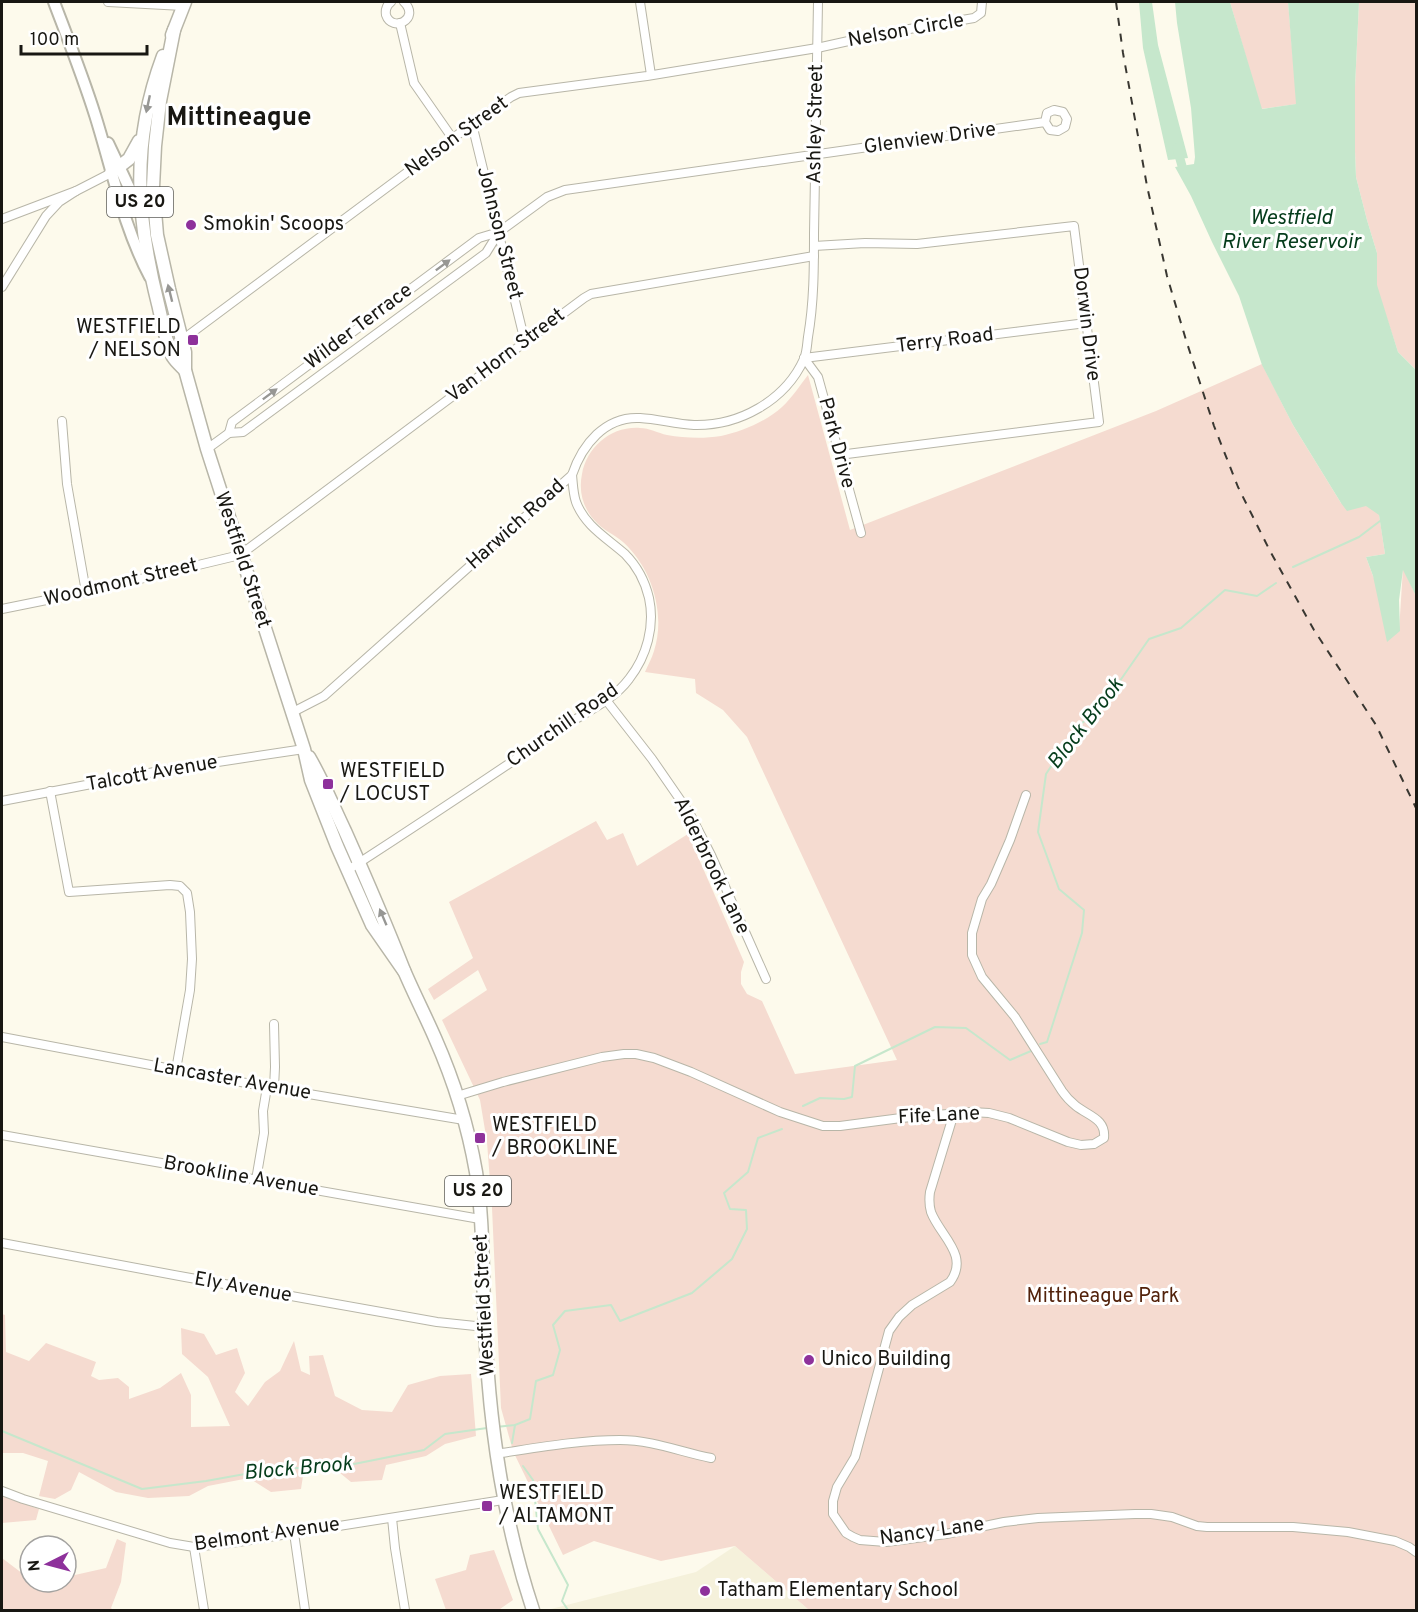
<svg xmlns="http://www.w3.org/2000/svg" width="1418" height="1612" font-family="Overpass,sans-serif">
	<style>
		.built { fill: #f5f1db }
		.green { fill: #f5dbd0 }
		.water { fill: #c6e7cc }
		.lines { fill: none; stroke-linecap: round; stroke-linejoin: round }
		.stream { stroke: #c6e7cc; stroke-width: 2 }
		.canal { stroke: #c6e7cc; stroke-width: 9 }
		.street-casing { stroke: #b8b6a8; stroke-width: 10 }
		.secondary-casing { stroke: #b8b6a8; stroke-width: 14 }
		.primary-casing { stroke: #b8b6a8; stroke-width: 15 }
		.street { stroke: #fff; stroke-width: 8 }
		.secondary { stroke: #fff; stroke-width: 10 }
		.primary { stroke: #fff; stroke-width: 12 }
		.rail { stroke: #393731; stroke-width: 2; stroke-dasharray: 8 8; stroke-linecap: butt }
		.oneway { fill: #979794 }
		.poi-dot { fill: #8e319b; stroke: #fff; stroke-width: 2 }
		.labels { text-anchor: middle; dominant-baseline: central; stroke-width: 6; stroke-linejoin: round; paint-order: stroke }
		.shield { fill: #fff; stroke: #5d5d59; stroke-width: 1.5 }
		.shield-label { font-size: 18px; font-weight: bold; fill: #181712 }
		.street-label { font-size: 20px; fill: #181712; stroke: #fff }
		.poi-label { font-size: 20px; fill: #181712; stroke: #fff; text-anchor: start }
		.park-label { font-size: 20px; fill: #52220b; stroke: #fff }
		.water-label { font-size: 21px; font-style: italic; fill: #053c1b; stroke: #fff }
		.district-label { font-size: 26px; font-weight: bold; fill: #181712; stroke: #fff }
	</style>
	<rect width="100%" height="100%" fill="#fdfaec"/>
	<path class="built" d="M735,1546L809,1610L551,1609L696,1572Z"/>
	<g class="green">
		<path d="M1230,2H1288L1297,104L1261,109Z"/>
		<path d="M1359,2H1416V370L1398,352L1376,285L1377,253L1367,220L1356,177L1355,151V87Z"/>
		<path d="M1262,364L1293,425L1341,503L1366,505L1379,514L1385,554L1366,557L1373,576L1399,631L1403,568L1416,596V1610H809L735,1546L661,1561L594,1541L563,1555L513,1451L501,1408L492,1208L487,1142L480,1100L442,1020L487,990L478,970L434,1000L428,989L473,958L449,902L596,821L607,840L623,833L637,866L688,834L744,962L741,972V984L747,994L762,1001L795,1074L897,1060L747,737L723,710L696,693L695,679L645,672C648,665 652,658 654,651C666,614 652,568 623,542C615,535 605,531 598,524C584,511 578,493 582,474C587,447 611,426 640,428C649,428 658,433 667,435C684,438 703,439 721,436C741,432 767,421 782,407C792,398 800,385 808,375L850,530L1156,411Z"/>
		<path d="M2,1314L5,1315L6,1352L29,1361L46,1343L96,1362L91,1376L99,1380L118,1378L129,1387V1399L160,1388L181,1373L191,1395V1427L230,1426L208,1377L182,1354L181,1328L204,1334L216,1355L237,1348L245,1373L235,1392L248,1406L265,1382L280,1371L294,1341L301,1371L310,1375L309,1356L323,1355L335,1396L362,1410L392,1412L408,1385L440,1376L471,1374L476,1436L445,1444L426,1456L386,1465L382,1480L351,1482L329,1464L305,1463L301,1489L271,1492L249,1478L208,1486L189,1496L148,1498L116,1492L79,1472L71,1490L55,1499L39,1496L48,1461L23,1453H2Z"/>
		<path d="M2,1496L39,1509L36,1520L2,1523V1551Z"/>
		<path d="M117,1539L126,1543L121,1582L111,1608L113,1610H2V1558L27,1577H30V1582H66V1577L106,1568Z"/>
		<path d="M494,1550L513,1600L500,1609H484L483,1610H446L435,1579L466,1570L470,1555Z"/>
	</g>
	<g class="water">
		<path d="M1139,2H1152L1158,45L1188,158L1168,160L1143,48Z"/>
		<path d="M1175,2H1230L1262,109L1296,104L1288,2H1359L1355,87V151L1356,177L1367,220L1377,253V285L1398,352L1416,370V596L1403,570L1399,600L1400,631L1387,642L1373,576L1366,557L1385,554L1379,515L1366,506L1347,511L1341,503L1293,425L1262,365L1239,296L1212,242L1191,196L1175,167L1194,164L1195,157L1191,108L1177,23Z"/>
	</g>
	<g class="lines">
		<g class="stream">
			<path d="M1293,567L1359,537L1380,521"/>
			<path d="M1040,1044L1047,1042L1082,933L1084,910L1059,889L1038,832L1046,774L1079,725L1099,711L1149,639L1181,628L1225,590L1257,596L1276,583"/>
			<path d="M803,1106L820,1098L844,1099L852,1097L855,1066L935,1027L966,1028L1010,1060L1031,1051"/>
			<path d="M496,1427L515,1425L530,1419L536,1381L553,1375L560,1350L553,1325L565,1311L611,1305L620,1321L692,1293L732,1259L747,1229L746,1210L730,1209L724,1193L748,1172L758,1138L782,1129"/>
			<path d="M2,1431L142,1489L206,1481L283,1467L324,1470L424,1450L445,1434L487,1428"/>
			<path d="M512,1443L515,1425"/>
			<path d="M523,1466L533,1480L538,1529L568,1585L562,1601L568,1610"/>
		</g>
		<path class="canal" d="M1177,148L1182,166"/>
		<defs>
			<g id="street">
				<path d="M108,2L183,6"/>
				<path d="M391,2C387,5 385,9 386,15C392,33 421,19 404,2"/>
				<path d="M640,2L651,75"/>
				<path d="M400,23L414,83L453,139"/>
				<path d="M472,124L525,342"/>
				<path d="M2,219L76,191L111,173"/>
				<path d="M814,246L865,243L917,244L1074,226L1099,422L839,455"/>
				<path d="M2,287L46,216L59,202L76,191"/>
				<path d="M182,340L472,124L511,97L519,93L647,76L817,48L880,34L974,18L981,13L982,2"/>
				<path d="M804,358L1086,323"/>
				<path d="M804,358L818,377L861,533"/>
				<path d="M62,421L67,484L86,592"/>
				<path d="M229,433L232,422L479,238L499,232"/>
				<path d="M207,449L229,433L243,432L486,253L499,232L547,197L565,190L1045,122L1047,113L1054,110L1063,112L1067,119L1065,127L1058,131L1050,130L1045,122"/>
				<path d="M2,609L86,592L240,555L584,298L591,294L814,256"/>
				<path d="M606,700L652,759L690,814L711,855L766,979"/>
				<path d="M291,713L324,696L572,475C582,445 605,416 640,418C658,419 675,424 694,425C739,426 785,401 804,359C807,352 807,344 808,337C814,302 814,268 814,233C815,156 817,79 818,2"/>
				<path d="M50,791L69,892L170,885L180,886L187,893L190,912L192,959L190,990L176,1070"/>
				<path d="M2,801L165,770L304,749"/>
				<path d="M348,870C419,824 490,777 560,729C583,713 612,702 629,679C647,656 655,626 649,598C645,581 637,566 625,554C607,538 585,526 576,502C573,493 573,484 572,475"/>
				<path d="M274,1024L275,1067L274,1088"/>
				<path d="M2,1037L267,1087L464,1120"/>
				<path d="M457,1096L503,1082L602,1057L624,1054H636L654,1058L691,1072L780,1112L823,1126H840L901,1118L971,1112L989,1113L1009,1118L1068,1142L1081,1145L1094,1144L1104,1138C1106,1119 1089,1116 1076,1106C1071,1102 1066,1097 1062,1091L1015,1017L982,977L972,955V933L982,899L991,884L1010,840L1026,795"/>
				<path d="M954,1113L930,1192C929,1199 929,1205 931,1212C940,1236 970,1255 950,1282L912,1305L899,1317L889,1331L855,1457L837,1487L833,1501V1514L846,1533L853,1537L860,1540L886,1542L946,1534L1004,1522L1038,1518L1135,1514H1151L1172,1517L1197,1526L1207,1527H1293L1348,1532L1395,1541L1409,1547L1416,1552"/>
				<path d="M2,1135L480,1219"/>
				<path d="M256,1180L264,1133L263,1111L267,1087"/>
				<path d="M2,1243L185,1277L437,1322L485,1327"/>
				<path d="M495,1454C536,1448 579,1440 620,1440C652,1440 681,1452 711,1458"/>
				<path d="M2,1491L23,1499L170,1543L194,1547L238,1542L503,1500"/>
				<path d="M392,1518L395,1548L405,1610"/>
				<path d="M294,1533L305,1610"/>
				<path d="M194,1547L204,1610"/>
			</g>
			<g id="secondary">
				<path d="M54,2C68,39 83,77 95,115C112,169 123,226 150,277"/>
				<path d="M108,143L140,211"/>
			</g>
			<g id="primary">
				<path d="M174,30L160,101L155,146L153,187L157,235L169,289L185,352V370L207,449L304,749L311,780L337,846L372,925L404,971"/>
				<path d="M172,35L185,2"/>
				<path d="M163,56C131,142 136,216 158,304C161,316 167,348 173,357C176,362 181,366 185,370"/>
				<path d="M111,173L129,159L139,141"/>
				<path d="M309,757C323,781 333,806 345,831C365,876 385,922 403,968C413,992 425,1015 435,1038C454,1081 468,1126 476,1172C484,1223 482,1275 485,1326C489,1424 502,1517 533,1610"/>
			</g>
		</defs>
		<use href="#street" class="street-casing"/>
		<use href="#secondary" class="secondary-casing"/>
		<use href="#primary" class="primary-casing"/>
		<use href="#street" class="street"/>
		<use href="#secondary" class="secondary"/>
		<use href="#primary" class="primary"/>
		<path class="rail" d="M1116,2L1123,53L1147,186L1167,276L1186,340L1214,426L1238,487L1270,551L1314,630L1376,725L1416,808"/>
	</g>
	<defs><path id="oneway-solid" d="M-6-.8H1V-3.2L6.5 0L1 3.2V.8H-6Z" transform="scale(1.5)"/></defs>
	<g class="oneway">
		<use href="#oneway-solid" transform="translate(148 104) rotate(102)"/>
		<use href="#oneway-solid" transform="translate(443 265) rotate(-37)"/>
		<use href="#oneway-solid" transform="translate(170 293) rotate(-104)"/>
		<use href="#oneway-solid" transform="translate(270 394) rotate(-37)"/>
		<use href="#oneway-solid" transform="translate(383 917) rotate(-113)"/>
	</g>
	<g class="poi-dot">
		<circle cx="191" cy="225" r="6"/>
		<rect x="187" y="334" width="12" height="12" rx="3"/>
		<rect x="322" y="778" width="12" height="12" rx="3"/>
		<rect x="474" y="1132" width="12" height="12" rx="3"/>
		<circle cx="809" cy="1360" r="6"/>
		<rect x="481" y="1500" width="12" height="12" rx="3"/>
		<circle cx="705" cy="1591" r="6"/>
	</g>
	<g class="labels">
		<g class="shield">
			<rect x="107" y="187" width="66" height="30" rx="4.5"/>
			<rect x="445" y="1176" width="66" height="30" rx="4.5"/>
		</g>
		<g class="shield-label">
			<text x="140" y="202">US 20</text>
			<text x="478" y="1191">US 20</text>
		</g>
		<g class="street-label">
			<text transform="translate(906 31) rotate(-10)">Nelson Circle</text>
			<text transform="translate(816 124) rotate(-89)">Ashley Street</text>
			<text transform="translate(457 137) rotate(-36)">Nelson Street</text>
			<text transform="translate(930 139) rotate(-8)">Glenview Drive</text>
			<text transform="translate(499 233) rotate(76)">Johnson Street</text>
			<text transform="translate(1086 324) rotate(83)">Dorwin Drive</text>
			<text transform="translate(359 327) rotate(-37)">Wilder Terrace</text>
			<text transform="translate(945 341) rotate(-7)">Terry Road</text>
			<text transform="translate(506 356) rotate(-37)">Van Horn Street</text>
			<text transform="translate(836 443) rotate(75)">Park Drive</text>
			<text transform="translate(516 525) rotate(-42)">Harwich Road</text>
			<text transform="translate(242 560) rotate(72)">Westfield Street</text>
			<text transform="translate(121 583) rotate(-13)">Woodmont Street</text>
			<text transform="translate(563 726) rotate(-35)">Churchill Road</text>
			<text transform="translate(152 774) rotate(-10)">Talcott Avenue</text>
			<text transform="translate(711 866) rotate(64)">Alderbrook Lane</text>
			<text transform="translate(232 1080) rotate(10)">Lancaster Avenue</text>
			<text transform="translate(939 1116) rotate(-3)">Fife Lane</text>
			<text transform="translate(241 1177) rotate(10)">Brookline Avenue</text>
			<text transform="translate(243 1288) rotate(10)">Ely Avenue</text>
			<text transform="translate(485 1305) rotate(-93)">Westfield Street</text>
			<text transform="translate(932 1532) rotate(-8)">Nancy Lane</text>
			<text transform="translate(267 1535) rotate(-8)">Belmont Avenue</text>
		</g>
		<g class="poi-label">
			<text x="203" y="225">Smokin' Scoops</text>
			<text x="181" y="328" text-anchor="end">WESTFIELD<tspan x="181" dy="23">/ NELSON</tspan></text>
			<text x="340" y="772">WESTFIELD<tspan x="340" dy="23">/ LOCUST</tspan></text>
			<text x="492" y="1126">WESTFIELD<tspan x="492" dy="23">/ BROOKLINE</tspan></text>
			<text x="821" y="1360">Unico Building</text>
			<text x="499" y="1494">WESTFIELD<tspan x="499" dy="23">/ ALTAMONT</tspan></text>
			<text x="717" y="1591">Tatham Elementary School</text>
		</g>
		<g class="park-label">
			<text x="1103" y="1297">Mittineague Park</text>
		</g>
		<g class="water-label">
			<text x="1291" y="218">Westfield<tspan x="1291" dy="24">River Reservoir</tspan></text>
			<text transform="translate(1086 724) rotate(-52)">Block Brook</text>
			<text transform="translate(298 1469) rotate(-5)">Block Brook</text>
		</g>
		<g class="district-label">
			<text x="239" y="118">Mittineague</text>
		</g>
	</g>
	<rect width="1418" height="1612" fill="none" stroke="#181712" stroke-width="6"/>
	<g transform="translate(48 1564) rotate(264)"><circle r="28" fill="#ffffff" stroke="#a3a2a0" stroke-width="1.5"/>
	<path d="M0-4.5L10 22L0 15L-10 22Z" fill="#8e319b"/>
	<text y="-9" font-size="16" font-weight="bold" text-anchor="middle" fill="#181712">N</text>
	</g>
	<path d="M21 45v9h126v-9" fill="none" stroke="#181712" stroke-width="3"/>
	<text x="30" y="45" font-size="18" fill="#181712" stroke="#ffffff" stroke-width="4.5" paint-order="stroke">100 m</text>
</svg>
